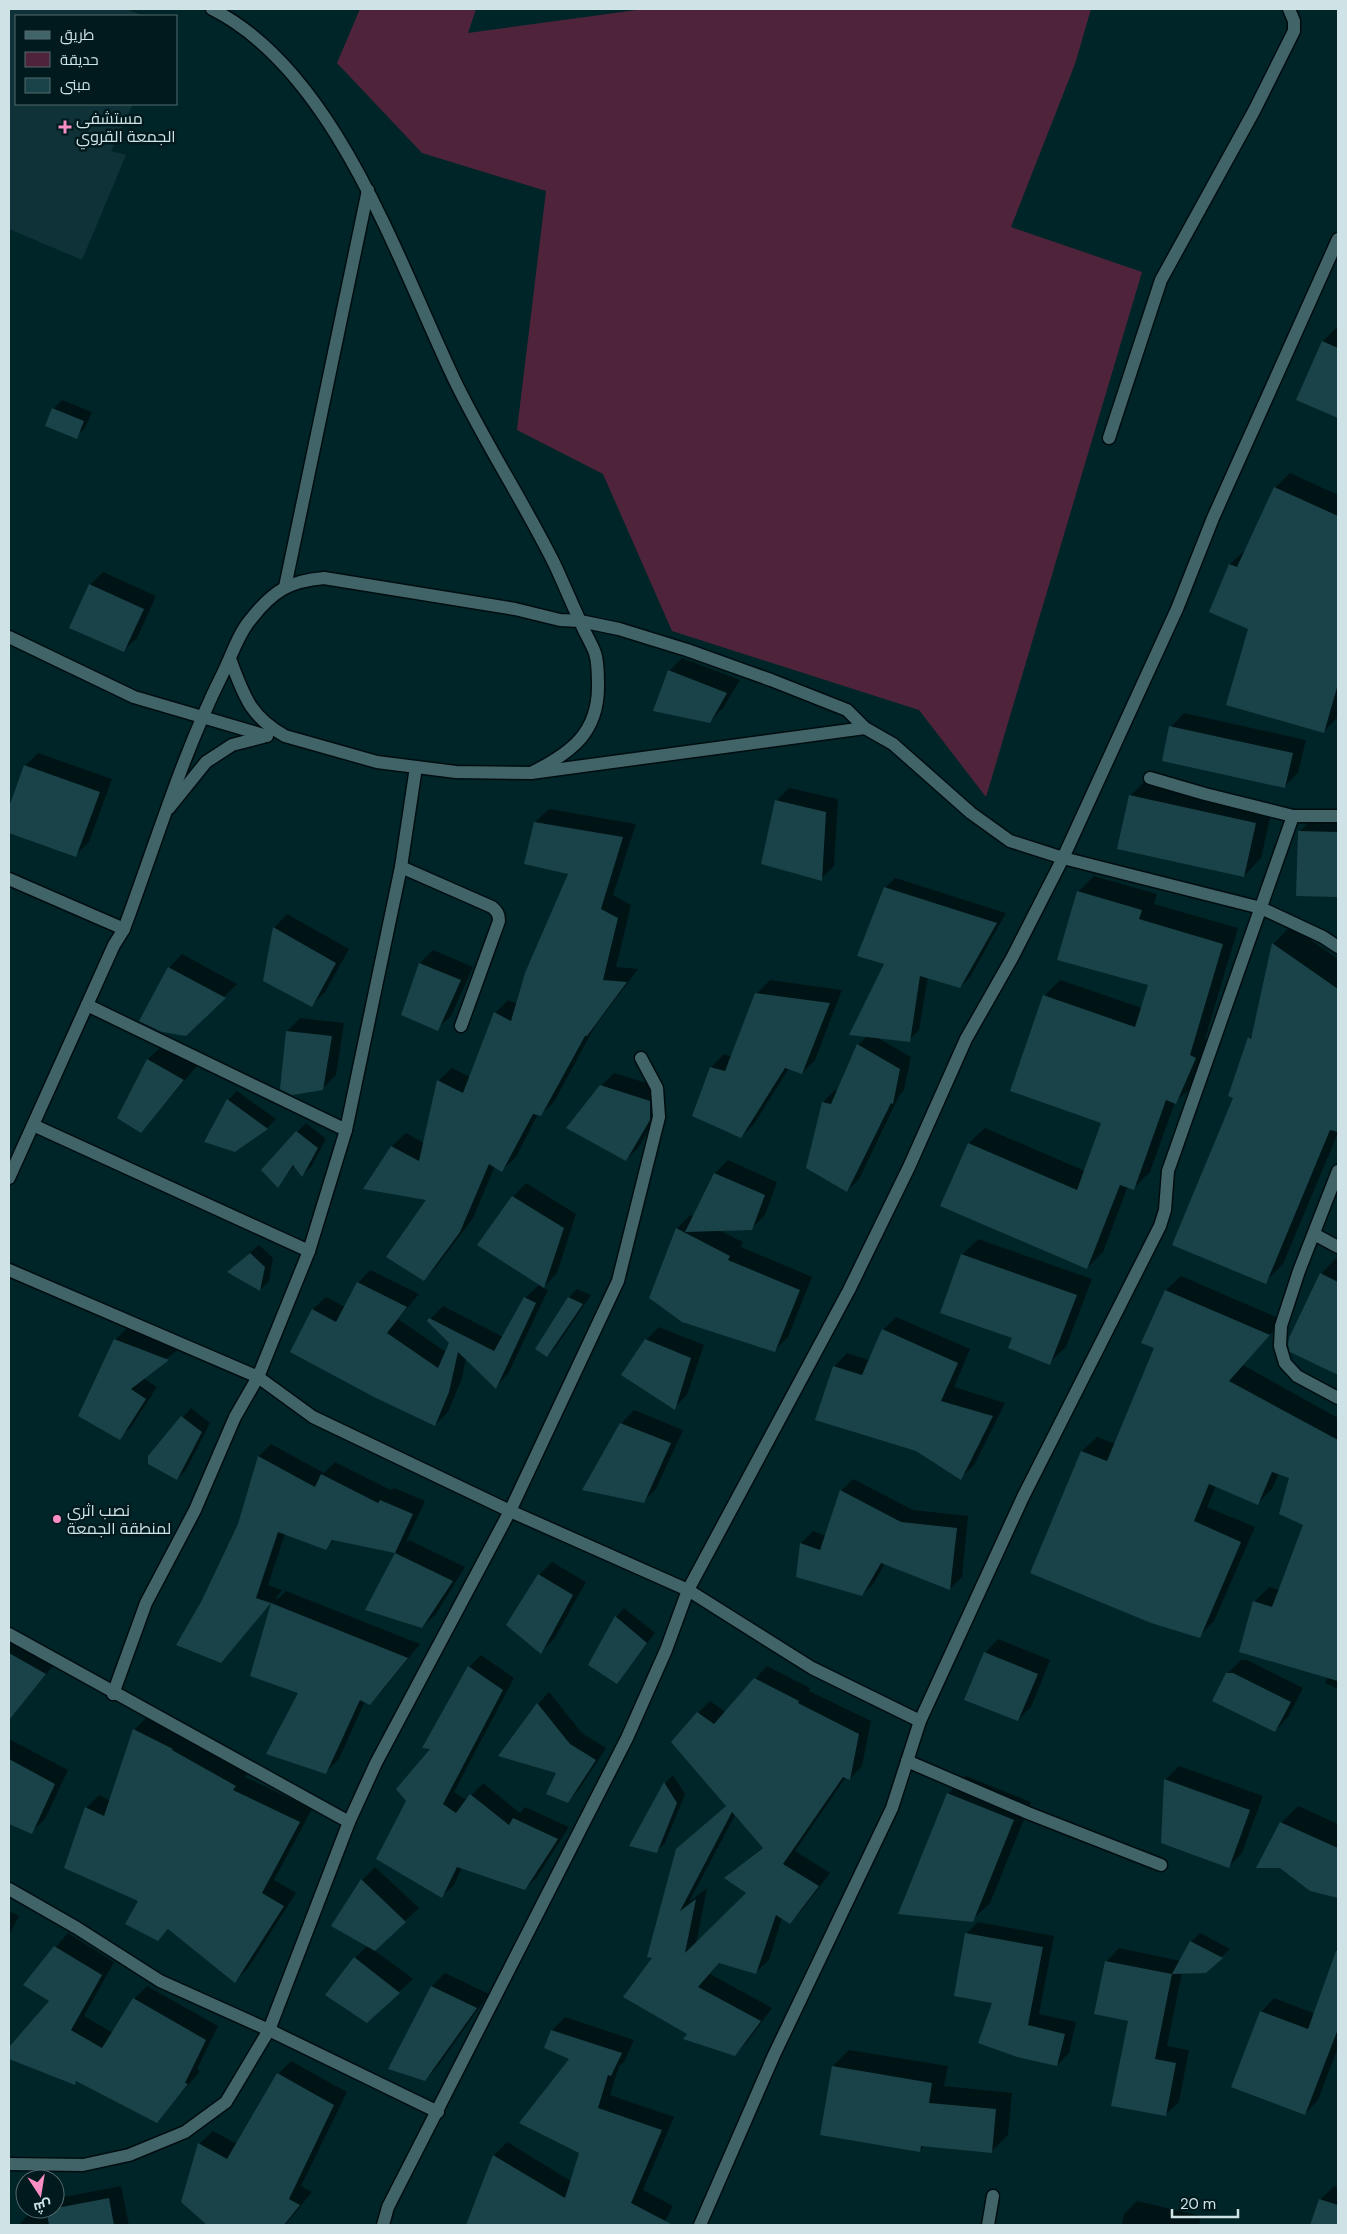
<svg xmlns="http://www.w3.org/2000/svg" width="1347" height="2234" font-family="'DM Sans',Cairo,sans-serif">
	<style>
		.built { fill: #0e3237 }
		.green { fill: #4f243a }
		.shadow { fill: #0007; fill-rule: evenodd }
		.building { fill: #194348; fill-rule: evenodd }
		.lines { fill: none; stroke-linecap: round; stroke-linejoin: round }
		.minor-casing { stroke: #000d10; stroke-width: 15 }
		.minor { stroke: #416469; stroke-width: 12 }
		.poi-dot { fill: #fb8fc5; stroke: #011a1e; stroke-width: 2 }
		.labels { text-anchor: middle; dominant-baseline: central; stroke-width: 5; stroke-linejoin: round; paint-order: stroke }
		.poi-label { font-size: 16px; fill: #cfe2e5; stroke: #011a1e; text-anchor: start }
	</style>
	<rect width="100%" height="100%" fill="#002529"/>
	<path class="built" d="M9,9H127L143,16H16V104H133L111,151L126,155L82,260L9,229Z"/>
	<path class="green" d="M360,9H476L468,33L644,9H1091L1075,64L1011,227L1142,272L986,797L919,710L672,631L603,474L517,430L546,191L422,153L337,63Z"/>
	<g class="shadow">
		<path d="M1336,328L1338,329V417L1297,399L1323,341Z"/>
		<path d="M62,400L92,412L85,428L76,437L53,409Z"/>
		<path d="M1290,473L1338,495V717L1324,731L1250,628L1230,564L1245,550H1247L1275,488Z"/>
		<path d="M103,572L156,596L137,638L123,651L90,585Z"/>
		<path d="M682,658L740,680L723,708L710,721L669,671Z"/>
		<path d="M1184,713L1306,740L1298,773L1285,786L1171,727Z"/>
		<path d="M38,753L112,779L89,842L75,855L9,832V811L25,766Z"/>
		<path d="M1148,778L1273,805L1261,858L1244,876L1130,796Z"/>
		<path d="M789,788L838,799L834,866L821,879L776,801Z"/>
		<path d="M549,809L636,824L613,895L631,905L616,967L638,969L594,1028L554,1102L540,1115L538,1114L516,1157L502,1170L495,1166L473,1218L437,1266L424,1280L428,1199L365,1188L392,1146L406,1133L424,1143L438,1081L452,1068L470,1077L495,1013L508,1000L517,1004L569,873L535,822Z"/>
		<path d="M1317,814H1338V896L1297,895L1300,831Z"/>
		<path d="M1094,876L1157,894L1154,904L1238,928L1205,1039L1211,1042L1192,1087L1175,1102L1150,1172L1134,1188L1128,1186L1103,1252L1087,1268L969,1143L985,1128L1085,1171L1103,1122L1011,1090L1045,995L1060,980L1142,1008L1149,985L1078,892Z"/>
		<path d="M895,878L1006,913L970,977L960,987L928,977L919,1030L909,1040L876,1037L911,1057L904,1090L899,1096L859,1179L847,1191L808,1167L823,1102L835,1090L838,1091L858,1045L867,1036L886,964L885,888Z"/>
		<path d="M287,914L349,949L325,992L312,1005L264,980L274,928Z"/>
		<path d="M1291,926L1338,959V1133L1283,1264L1265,1282L1235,1097L1249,1038L1253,1034L1274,943Z"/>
		<path d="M433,950L473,967L451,1016L437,1029L420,963Z"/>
		<path d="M182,954L237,984L186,1035L169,968Z"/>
		<path d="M770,980L842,990L815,1060L802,1073L789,1068L754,1124L741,1137L711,1067L724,1054L732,1057L756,994Z"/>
		<path d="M300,1018L344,1023L336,1075L323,1088L287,1031Z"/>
		<path d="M162,1046L197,1066L141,1132L118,1117L148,1059Z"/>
		<path d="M614,1073L663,1088V1105L639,1147L626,1160L601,1086Z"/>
		<path d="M237,1091L276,1119L267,1128L234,1150L206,1142L228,1100Z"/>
		<path d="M306,1123L326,1139L311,1167L302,1175L295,1165L278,1186L297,1132Z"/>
		<path d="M728,1160L777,1182L765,1215L751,1229L719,1230L743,1242L741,1247L812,1277L788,1337L775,1350L677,1228L690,1215L694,1217L715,1173Z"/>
		<path d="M526,1183L576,1214L557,1273L543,1288L548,1290L508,1374L496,1387L466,1358L462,1378L448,1412L435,1425L292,1351L313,1309L326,1297L345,1307L358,1283L370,1270L419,1294L398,1319L446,1352L450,1342L430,1319L443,1306L503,1337L525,1298L540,1284L478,1245L513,1197Z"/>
		<path d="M978,1239L1092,1279L1066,1347L1049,1363L1014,1337L962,1255Z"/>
		<path d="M259,1245L273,1258L269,1281L260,1290L237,1264Z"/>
		<path d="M1338,1256V1373L1291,1351L1321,1274Z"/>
		<path d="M1181,1276L1283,1320L1243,1365L1338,1418V1689L1325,1683L1328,1676L1254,1602L1269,1587L1280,1590L1305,1524L1291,1477L1279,1473L1272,1489L1257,1504L1216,1486L1207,1507L1255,1527L1214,1621L1199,1636L1082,1451L1097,1437L1116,1444L1156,1348L1143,1342L1166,1290Z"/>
		<path d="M577,1289L591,1295L556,1347L547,1356L569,1297Z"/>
		<path d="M896,1317L970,1349L954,1387L1005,1403L974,1465L960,1478L834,1367L847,1353L869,1360L883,1330Z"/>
		<path d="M659,1327L704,1345L687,1395L674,1408L646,1340Z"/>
		<path d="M127,1328L180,1348L143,1378L157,1387L131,1427L119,1438L115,1340Z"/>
		<path d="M191,1408L210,1423L186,1470L177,1479L150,1456Z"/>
		<path d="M634,1410L683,1430L656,1489L643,1502L621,1424Z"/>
		<path d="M271,1444L324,1473L335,1462L391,1490L394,1488L425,1501L405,1544L409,1540L465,1567L436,1614L422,1627L367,1609L397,1552L335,1539L326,1548L285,1534L268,1585L282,1590L276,1598L278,1599L286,1591L420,1644L383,1690L370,1704L365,1701L339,1759L326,1772L300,1693L251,1676L273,1601L221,1662L202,1603L240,1524L259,1456Z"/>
		<path d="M853,1479L913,1510L968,1516L962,1577L950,1589L885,1563L874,1583L862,1595L797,1577L801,1543L813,1531L826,1536L841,1491Z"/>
		<path d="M552,1562L586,1582L554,1639L541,1652L539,1575Z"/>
		<path d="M624,1608L655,1633L617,1682L590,1665L616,1617Z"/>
		<path d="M9,1633L58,1660L19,1706L9,1700Z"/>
		<path d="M998,1639L1050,1660L1031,1707L1018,1720L985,1653Z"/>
		<path d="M481,1655L514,1678L454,1792L467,1800L483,1783L520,1813L525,1807L569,1827L537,1877L525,1889L462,1867L454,1885L442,1896L432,1749L469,1667Z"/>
		<path d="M1241,1660H1247L1303,1688L1288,1717L1275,1731L1227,1674Z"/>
		<path d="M767,1666L810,1688L809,1691L871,1721L862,1766L850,1779L846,1777L795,1851L830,1873L802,1910L789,1923L782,1918L769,1960L756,1972L720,1962L710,1974L772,2008L747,2042L734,2055L688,2033L654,1958L678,1849L727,1805L698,1713L710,1701L726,1712ZM735,1815L763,1847L726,1878L747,1893L696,1944L707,1888L689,1902Z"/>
		<path d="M549,1692L582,1733L606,1748L579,1790L567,1802L558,1772L500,1755L538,1704Z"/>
		<path d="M147,1717L248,1772L245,1777L312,1809L274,1880L296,1893L248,1968L235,1981L169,1929L158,1940L140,1901L86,1808L99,1795L111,1801L134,1730Z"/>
		<path d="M9,1739L68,1770L45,1819L31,1832L9,1822Z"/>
		<path d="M1179,1766L1263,1796L1242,1853L1229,1866L1162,1842L1166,1779Z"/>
		<path d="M673,1775L685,1794L665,1843L656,1852L631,1845L665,1783Z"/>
		<path d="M966,1776L1031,1802L990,1903L972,1920L948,1794Z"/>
		<path d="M1298,1806L1338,1824V1896L1281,1823Z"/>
		<path d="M375,1867L419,1908L374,1950L413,1979L367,2021L355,1958L368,1945L333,1926L362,1880Z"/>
		<path d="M9,1911L19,1916L9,1935Z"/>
		<path d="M978,1922L1054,1936L1039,2014L1076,2022L1069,2053L1057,2065L994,2002L966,1934Z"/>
		<path d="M68,1933L114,1962L84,2016L113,2033L134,1999L147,1986L218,2026L197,2069L200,2071L157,2122L77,2080L75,2083L9,2058V2049L51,2001L24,1984Z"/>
		<path d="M1200,1933L1230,1949L1206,1971L1182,1973L1167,2046L1189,2050L1179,2102L1165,2115L1106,1962L1119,1948L1181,1961L1191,1942Z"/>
		<path d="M1338,1959V2018L1327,2016L1338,2022V2048L1318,2100L1305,2114L1261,2012L1274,1998L1321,2016L1332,1966Z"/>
		<path d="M445,1973L489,1994L438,2066L425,2080L390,2068L432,1986Z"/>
		<path d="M565,2017L634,2040L624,2062L619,2066L610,2095L674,2117L643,2190L673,2206L663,2225H477L468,2222L494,2155L507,2142L571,2181L580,2153L571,2058L546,2048L552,2030Z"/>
		<path d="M849,2050L948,2066L944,2086L1012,2093L1008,2135L991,2152L925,2145L920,2150L833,2066Z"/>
		<path d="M291,2061L347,2092L301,2186L312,2192L286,2224L288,2225H209L182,2202L199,2144L213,2131L237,2144L278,2074Z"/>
		<path d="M121,2186L129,2225H19L32,2210L48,2216L47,2211L55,2209V2203L59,2198Z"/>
		<path d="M1334,2186L1338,2188V2225H1312L1320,2200Z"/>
		<path d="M1137,2201L1201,2216L1199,2225H1122L1124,2214Z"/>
	</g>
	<g class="building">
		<path d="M1322,341L1338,348V418L1296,400Z"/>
		<path d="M52,408L84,421L77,439L45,426Z"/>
		<path d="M1274,487L1338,516V684L1324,733L1226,705L1248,629L1209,612L1229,564L1237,567Z"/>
		<path d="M89,584L144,609L124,652L69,628Z"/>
		<path d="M668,670L727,693L710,723L653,711Z"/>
		<path d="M1169,726L1293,753L1285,788L1162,761Z"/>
		<path d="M24,765L100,792L76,857L9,833V807Z"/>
		<path d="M1129,795L1256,823L1244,877L1117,849Z"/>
		<path d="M775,800L826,812L822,881L761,864Z"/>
		<path d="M534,822L623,837L601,909L618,918L603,980L627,982L587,1036H585L541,1116L533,1114L502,1172L489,1164L460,1232L424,1281L386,1257L426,1200L363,1189L391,1146L419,1161L437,1080L463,1093L494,1012L511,1021L525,973L568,874L524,864Z"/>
		<path d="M1298,831L1338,832V897L1296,896Z"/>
		<path d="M884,887L997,923L960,988L920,976L910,1042L849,1035L884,964L857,956Z"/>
		<path d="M1077,891L1142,910L1139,919L1223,944L1190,1055L1196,1058L1176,1104L1166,1100L1134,1190L1120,1185L1087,1269L940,1206L968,1143L1077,1190L1101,1123L1010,1091L1043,995L1135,1027L1148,985L1057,960Z"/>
		<path d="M273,927L336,963L312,1007L263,981Z"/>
		<path d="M1272,943L1338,989V1132L1330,1130L1266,1284L1172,1245L1233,1098L1228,1096L1248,1037L1251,1039Z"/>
		<path d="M419,963L461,980L438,1031L401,1015Z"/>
		<path d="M168,967L226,998L186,1036L162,1032L139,1021Z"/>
		<path d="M755,993L830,1003L802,1074L785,1068L741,1138L692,1116L710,1067L725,1071Z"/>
		<path d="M286,1031L332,1036L323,1090L292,1095L280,1089Z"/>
		<path d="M857,1044L900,1069L893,1104L891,1103L847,1192L806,1168L822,1102L831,1104Z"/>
		<path d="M147,1059L184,1080L141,1133L117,1118Z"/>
		<path d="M600,1085L650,1101V1120L626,1161L566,1128Z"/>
		<path d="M227,1099L268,1129L235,1152L204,1142Z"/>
		<path d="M296,1131L318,1148L302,1177L293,1165L278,1188L261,1170Z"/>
		<path d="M714,1173L765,1195L752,1230L685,1232Z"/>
		<path d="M512,1196L564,1228L544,1288L477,1245Z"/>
		<path d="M676,1228L730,1256L728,1260L800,1290L775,1352L682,1322L649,1298Z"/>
		<path d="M250,1253L265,1267L260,1291L227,1272Z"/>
		<path d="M961,1254L1077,1295L1050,1365L1008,1348L1012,1338L940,1313Z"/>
		<path d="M1320,1273L1338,1282V1375L1290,1352L1288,1345L1289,1338Z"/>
		<path d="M357,1282L407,1307L387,1333L438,1368L449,1343L427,1321L429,1318L494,1351L524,1297L536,1303L496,1389L458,1352L449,1392L435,1426L374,1397L290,1352L312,1309L336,1322Z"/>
		<path d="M1165,1290L1270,1335L1229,1381L1338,1440V1681L1239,1652L1253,1601L1272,1607L1303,1525L1279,1514L1289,1478L1272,1472L1258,1505L1209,1484L1194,1521L1241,1542L1200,1638L1151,1623L1030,1573L1081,1451L1107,1461L1154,1348L1141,1343Z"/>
		<path d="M568,1297L583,1304L547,1357L535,1349Z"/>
		<path d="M882,1329L958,1363L941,1401L993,1416L961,1480L916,1451L815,1420L833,1366L862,1375Z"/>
		<path d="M114,1339L169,1360L131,1389L146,1399L120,1440L78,1416Z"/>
		<path d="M645,1339L691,1358L675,1410L621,1375Z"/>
		<path d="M181,1416L202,1432L177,1480L148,1464V1456Z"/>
		<path d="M620,1423L671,1443L644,1503L582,1490Z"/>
		<path d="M258,1456L315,1487L321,1474L378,1503L380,1500L413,1514L395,1553L332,1540L326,1550L278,1532L256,1598L271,1603L221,1663L176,1645L201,1602L238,1524Z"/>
		<path d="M840,1490L901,1522L957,1528L950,1590L881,1563L862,1596L796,1577L800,1543L820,1550Z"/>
		<path d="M395,1553L453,1581L422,1628L365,1610Z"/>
		<path d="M538,1574L573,1595L541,1654L506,1625Z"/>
		<path d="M271,1603L408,1658L370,1705L360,1700L326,1774L266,1754L298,1693L250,1676Z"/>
		<path d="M615,1616L647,1643L617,1684L588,1665Z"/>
		<path d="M984,1652L1038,1674L1018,1721L964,1700Z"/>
		<path d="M9,1653L46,1674L9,1720Z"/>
		<path d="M468,1666L503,1690L443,1804L456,1813L470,1794L509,1825L513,1818L558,1839L525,1890L457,1867L442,1898L376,1859L406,1801L396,1789L430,1749L422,1748Z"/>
		<path d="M1226,1673H1233L1291,1702L1275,1732L1212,1701Z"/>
		<path d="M754,1678L799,1701L798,1703L859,1734L850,1780L843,1777L783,1864L819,1886L790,1924L776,1915L756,1974L719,1963L698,1987L761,2021L735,2056L683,2039L687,2034L623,1997L652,1958L647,1957L676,1849L726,1806L671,1742L697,1712L714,1724ZM732,1812L763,1848L724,1878L746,1893L685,1953L696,1899L680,1911Z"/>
		<path d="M537,1703L570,1744L596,1760L568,1803L546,1794L556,1773L498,1756Z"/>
		<path d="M133,1729L173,1749L172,1750L236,1786L233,1790L300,1822L262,1893L284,1906L235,1983L168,1929L158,1941L125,1924L138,1901L64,1868L85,1807L104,1816Z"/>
		<path d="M9,1759L55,1784L32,1834L9,1824Z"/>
		<path d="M1164,1779L1250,1810L1229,1868L1161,1843Z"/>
		<path d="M664,1782L677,1803L657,1853L629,1846Z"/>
		<path d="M947,1793L1014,1820L973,1922L898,1914Z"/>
		<path d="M1280,1822L1338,1848V1898L1310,1891L1280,1868H1256Z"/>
		<path d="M361,1879L406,1922L375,1951L331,1926Z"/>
		<path d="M965,1933L1043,1947L1028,2025L1065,2034L1057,2066L1017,2057L978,2043L992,2003L954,1996Z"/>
		<path d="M1190,1941L1223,1958L1206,1973L1172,1974Z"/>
		<path d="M54,1946L102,1975L71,2030L102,2048L133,1998L206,2040L185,2083L188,2084L157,2123L76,2081L75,2085L9,2059V2047L49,2001L23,1985Z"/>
		<path d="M1336,1951H1338V2029L1305,2115L1231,2087L1260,2011L1308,2029Z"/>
		<path d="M354,1957L400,1993L367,2023L325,1995Z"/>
		<path d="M1105,1961L1172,1974L1155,2059L1176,2063L1166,2116L1111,2106L1128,2021L1094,2014Z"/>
		<path d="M431,1986L477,2008L425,2081L388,2069Z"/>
		<path d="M551,2030L622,2053L611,2076L608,2075L598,2108L662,2130L631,2203L673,2225H466L493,2155L565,2198L579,2153L519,2123L569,2059L544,2048Z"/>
		<path d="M832,2066L932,2083L929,2103L996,2109L992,2153L921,2146L920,2152L820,2135Z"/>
		<path d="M277,2073L334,2105L289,2199L300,2205L284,2225H207L181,2202L198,2143L227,2159Z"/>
		<path d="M109,2198L114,2225H49L46,2210Z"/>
		<path d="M1319,2199L1338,2205V2225H1310Z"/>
	</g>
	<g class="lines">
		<defs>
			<g id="minor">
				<path d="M212,9C336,71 398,262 455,381C485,443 523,501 554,563C563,582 571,602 580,621L619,629L687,650L771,680L847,710L865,728L893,744L971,813L1010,841L1063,858L1261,908L1323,937L1338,947"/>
				<path d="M1109,438L1161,280L1254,111L1294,31V21L1289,9"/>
				<path d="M285,587L368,190"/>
				<path d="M9,637L134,697L267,736"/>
				<path d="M230,659C244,695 249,716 285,736L377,762L456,772L531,773L865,728"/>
				<path d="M1150,778L1205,794L1293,816H1338"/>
				<path d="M169,808L206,762L232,745L263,737"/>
				<path d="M401,867L416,767"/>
				<path d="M9,879L124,929"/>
				<path d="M87,1005L346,1130L401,867L492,907C497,911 499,914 499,921L461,1026"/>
				<path d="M33,1125L309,1251"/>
				<path d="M1338,1171L1299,1271L1281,1326L1280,1346L1285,1363L1297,1376L1338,1398"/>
				<path d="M9,1178L114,945L124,929C156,843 182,755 223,673C232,655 238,634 251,619C273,591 289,581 324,578L515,609L560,620L580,621C584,632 591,642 595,653C598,662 598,674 598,684C599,733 571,753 531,773"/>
				<path d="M1314,1234L1338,1247"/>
				<path d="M9,1270L258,1377L313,1417L510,1511L688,1590L812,1668L920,1721L892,1808L774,2055L700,2225"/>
				<path d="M9,1634L349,1822L376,1763L510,1511L618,1281L659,1117L657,1088L641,1058"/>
				<path d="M113,1694L146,1603L195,1510L235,1417L258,1377L309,1251L346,1130"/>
				<path d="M920,1721L1023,1497L1160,1226L1165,1210L1168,1171L1293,816"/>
				<path d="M907,1761L1028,1813L1161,1865"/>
				<path d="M9,1889L77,1928L160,1981L269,2030L438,2112"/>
				<path d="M9,2164L83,2165L129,2155L185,2132L226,2102L269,2030L349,1822"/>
				<path d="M383,2225L388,2207L627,1738L666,1650L688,1590L849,1290L909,1167L966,1039L1012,958L1063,858L1177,609L1213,518L1338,239"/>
				<path d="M988,2225L993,2196"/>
			</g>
		</defs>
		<use href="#minor" class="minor-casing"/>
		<use href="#minor" class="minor"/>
	</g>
	<g class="poi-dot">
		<path d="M62.5 119.5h5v5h5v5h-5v5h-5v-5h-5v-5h5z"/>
		<circle cx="57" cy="1519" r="5"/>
	</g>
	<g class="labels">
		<g class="poi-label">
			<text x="76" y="118">مستشفى<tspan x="76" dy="18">الجمعة القروي</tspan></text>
			<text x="67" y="1510">نصب اثري<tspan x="67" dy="18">لمنطقة الجمعة</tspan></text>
		</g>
	</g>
	<rect width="1347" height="2234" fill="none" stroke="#cfe2e5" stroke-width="20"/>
	<rect x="15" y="15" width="162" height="90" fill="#011a1e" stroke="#536a6e"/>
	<rect x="25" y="31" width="25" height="8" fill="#416469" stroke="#536a6e"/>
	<text x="60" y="40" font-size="15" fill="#cfe2e5">طريق</text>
	<rect x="25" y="52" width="25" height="15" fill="#4f243a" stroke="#536a6e"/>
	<text x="60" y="65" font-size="15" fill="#cfe2e5">حديقة</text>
	<rect x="25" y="78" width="25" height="15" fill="#194348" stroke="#536a6e"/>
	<text x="60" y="90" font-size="15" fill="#cfe2e5">مبنى</text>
	<g transform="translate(40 2194) rotate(168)"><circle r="24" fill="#011a1e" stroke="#536a6e"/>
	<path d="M0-4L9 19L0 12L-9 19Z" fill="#fb8fc5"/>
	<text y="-8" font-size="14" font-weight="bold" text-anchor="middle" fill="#cfe2e5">ش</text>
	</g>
	<path d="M1172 2209v8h66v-8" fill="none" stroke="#cfe2e5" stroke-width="2.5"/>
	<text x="1180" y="2209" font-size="15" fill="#cfe2e5" stroke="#011a1e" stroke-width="4" paint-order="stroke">20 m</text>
</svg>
